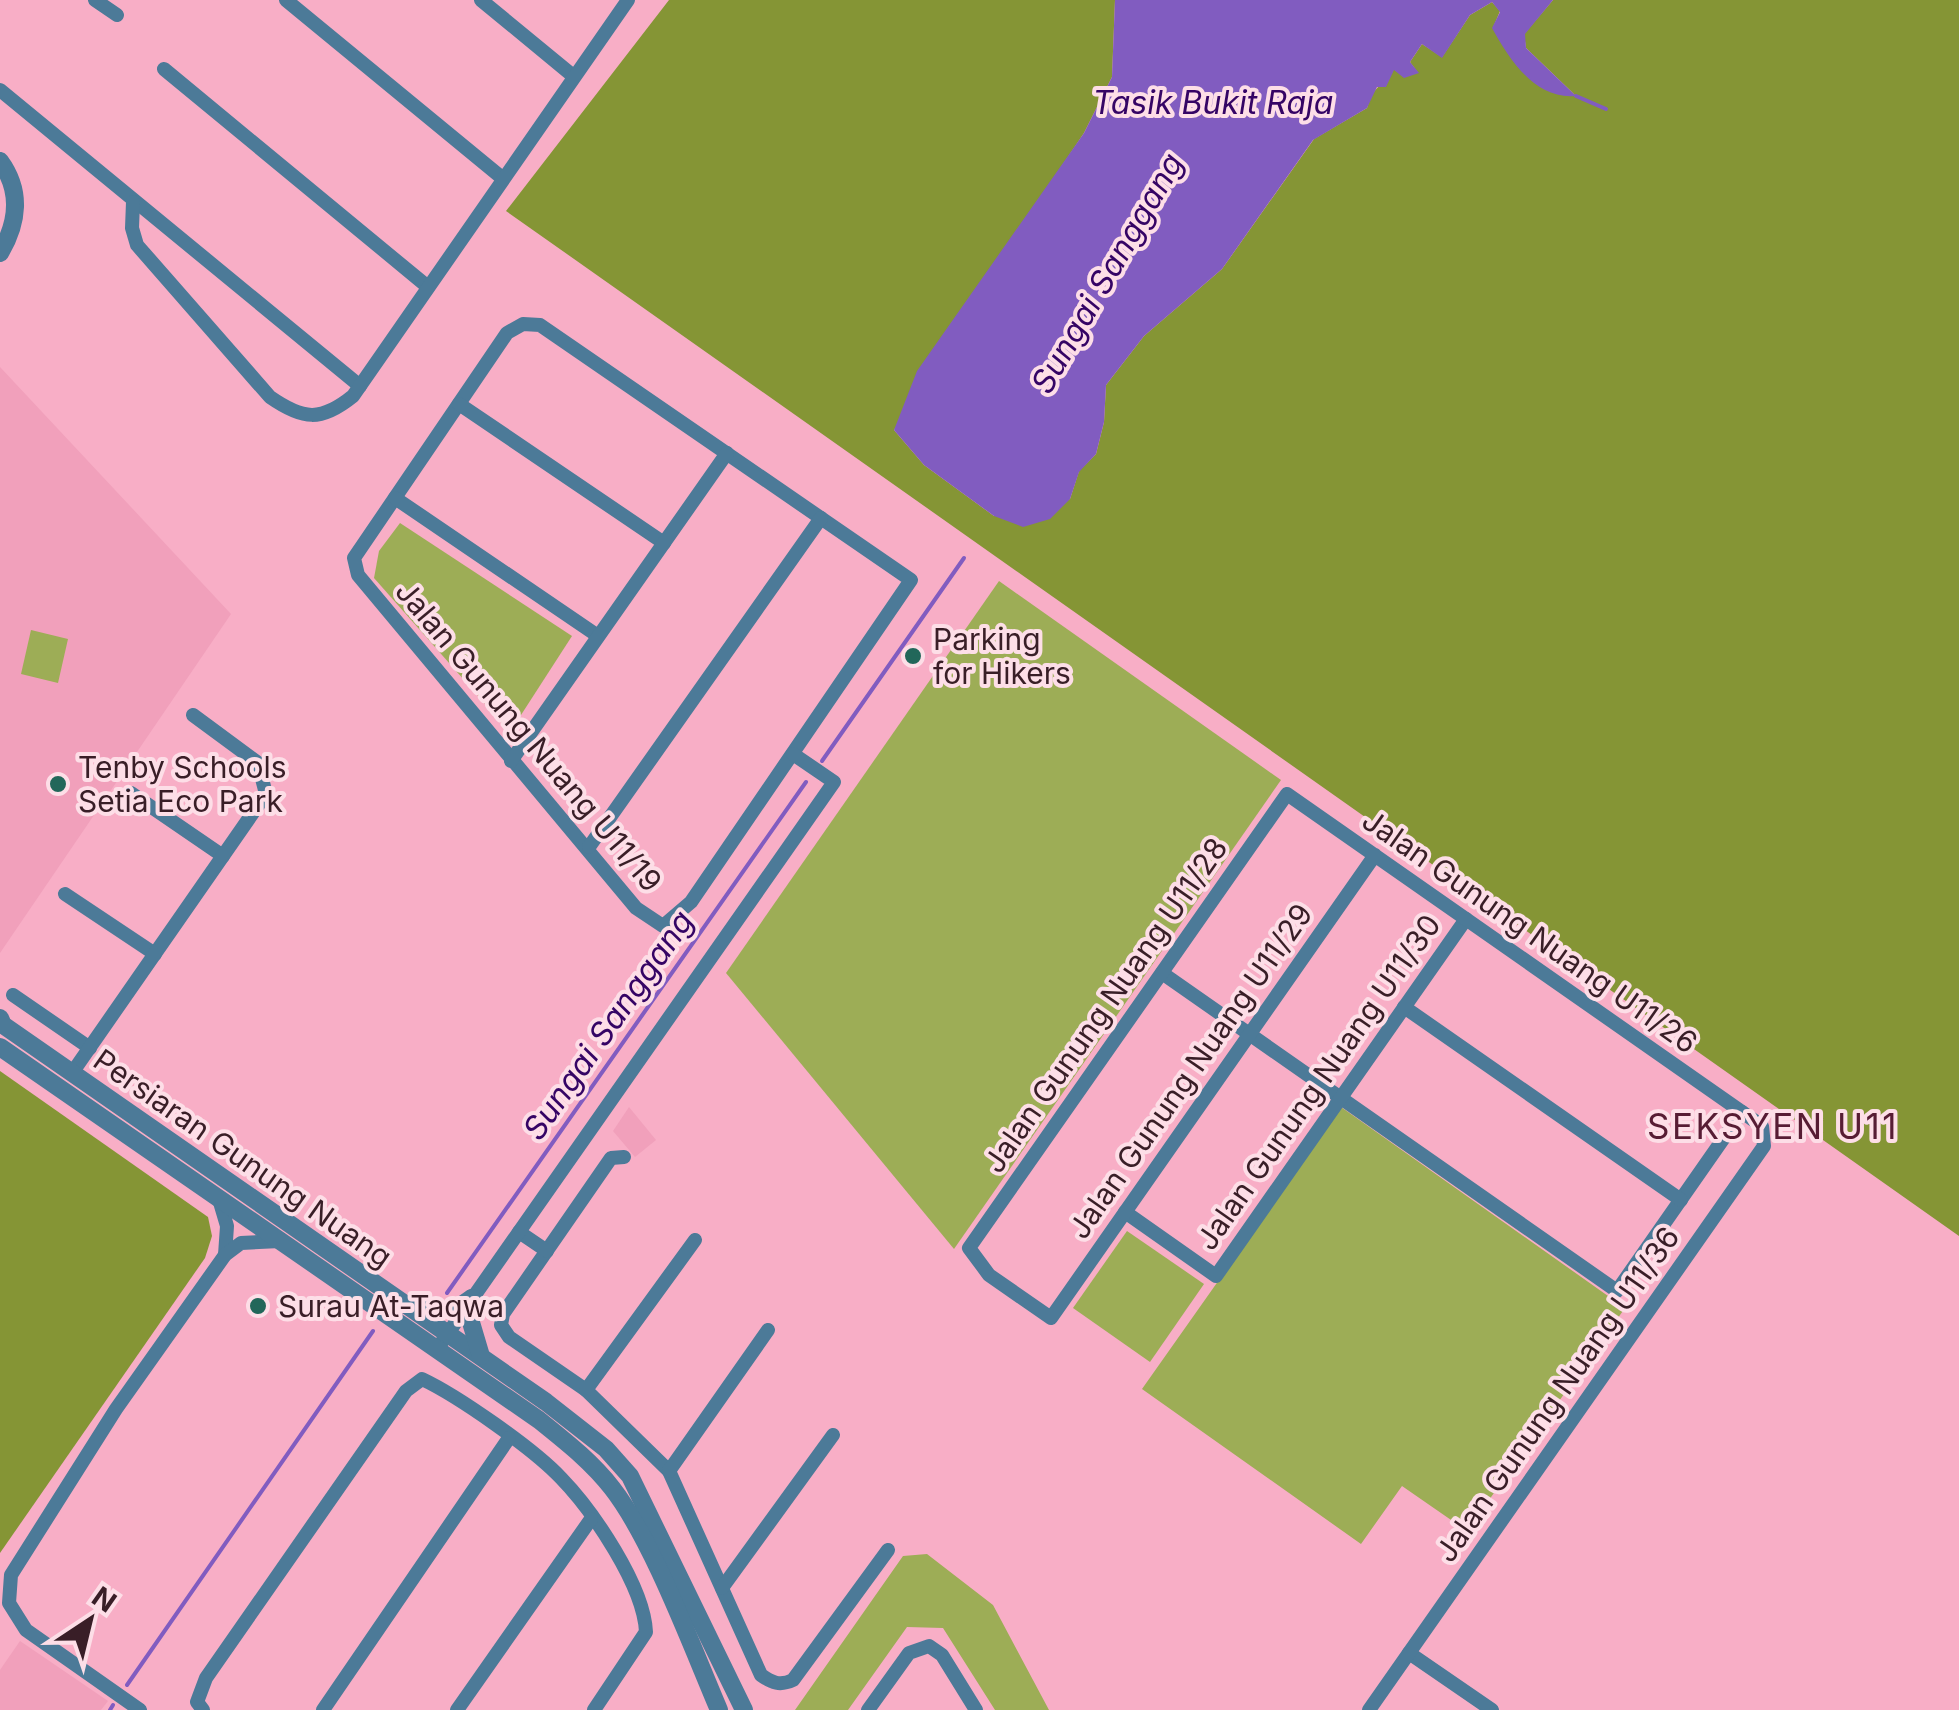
<svg xmlns="http://www.w3.org/2000/svg" width="1959" height="1710" font-family="Inter,sans-serif">
	<style>
		.built { fill: #f1a0bb }
		.green { fill: #9dad56 }
		.forest { fill: #859535 }
		.water { fill: #815cc0 }
		.lines { fill: none; stroke-linecap: round; stroke-linejoin: round }
		.stream { stroke: #815cc0; stroke-width: 4 }
		.minor { stroke: #4c7a98; stroke-width: 14 }
		.tertiary { stroke: #4c7a98; stroke-width: 18 }
		.poi-dot { fill: #22675a; stroke: #fddee7; stroke-width: 4 }
		.labels { text-anchor: middle; dominant-baseline: central; stroke-width: 8; stroke-linejoin: round; paint-order: stroke }
		.poi-label { font-size: 30px; fill: #391e27; stroke: #fddee7; text-anchor: start }
		.street-label { font-size: 30px; fill: #391e27; stroke: #fddee7 }
		.water-label { font-size: 32px; font-style: italic; fill: #350465; stroke: #fddee7 }
		.quarter-label { font-size: 35px; letter-spacing: 2.5px; fill: #571c34; stroke: #fddee7 }
	</style>
	<rect width="100%" height="100%" fill="#f8aec6"/>
	<g class="built">
		<path d="M0,367L231,614L0,953Z"/>
		<path d="M629,1107L656,1140L635,1157L613,1131Z"/>
		<path d="M20,1641L108,1701L101,1710H0V1670Z"/>
	</g>
	<g class="green">
		<path d="M400,523L572,636L510,732L374,578L379,551Z"/>
		<path d="M999,581L1281,780L954,1249L726,973Z"/>
		<path d="M31,630L68,639L58,683L21,674Z"/>
		<path d="M1341,1107L1625,1308L1467,1531L1402,1486L1361,1544L1142,1389Z"/>
		<path d="M1127,1231L1204,1284L1150,1362L1073,1308Z"/>
		<path d="M927,1554L993,1605L1049,1710H995L943,1628L907,1627L848,1710H795L903,1556Z"/>
	</g>
	<g class="forest">
		<path d="M669,0H1115L1112,77L1084,133L979,289L894,430L924,465L994,516L1070,499L1079,471L1096,454L1104,422L1106,385L1144,336L1222,269L1314,139L1367,108L1371,95L1394,69L1418,73L1410,62L1422,44L1442,57L1470,15L1492,2L1500,11L1493,28L1576,96L1526,48L1524,34L1553,0H1959V1236L506,211Z"/>
		<path d="M0,1071L208,1217L212,1236L205,1258L0,1553Z"/>
	</g>
	<path class="water" d="M1115,0H1553L1525,34L1526,48L1576,96C1535,100 1509,59 1492,28L1500,12L1492,2L1470,15L1442,58L1422,44L1410,62L1419,73L1404,78L1394,70L1386,87H1377L1367,108L1313,140L1222,269L1144,336L1106,385L1104,422L1096,454L1079,472L1070,499L1050,519L1023,527L994,516L924,465L894,430L917,371L1084,133L1112,77Z"/>
	<g class="lines">
		<g class="stream">
			<path d="M1576,96L1606,109"/>
			<path d="M822,761L964,558"/>
			<path d="M447,1293L806,782"/>
			<path d="M127,1685L373,1331"/>
			<path d="M110,1710L113,1705"/>
		</g>
		<g class="minor">
			<path d="M95,0L117,15"/>
			<path d="M286,0L501,177"/>
			<path d="M481,0L572,75"/>
			<path d="M164,69L428,287"/>
			<path d="M0,90L360,386"/>
			<path d="M133,202L132,228L137,245L270,397C303,420 321,422 353,396L628,0"/>
			<path d="M523,324L540,325L911,580L691,902L663,926L636,908L358,575L354,558L507,333Z"/>
			<path d="M459,404L664,543"/>
			<path d="M395,498L598,636"/>
			<path d="M511,761L727,453"/>
			<path d="M131,793L223,856"/>
			<path d="M589,847L821,518"/>
			<path d="M65,894L155,954"/>
			<path d="M1162,973L1617,1291L1742,1112"/>
			<path d="M13,995L90,1048"/>
			<path d="M1404,1007L1681,1200"/>
			<path d="M72,1073L266,794L258,763L193,715"/>
			<path d="M624,1157L611,1158L503,1314L501,1325L509,1337L586,1390L669,1471L761,1675C772,1683 780,1686 793,1680L888,1550"/>
			<path d="M219,1199L227,1226L225,1255"/>
			<path d="M1125,1212L1216,1276L1466,919"/>
			<path d="M519,1232L547,1251"/>
			<path d="M437,1349L834,782L793,754"/>
			<path d="M586,1390L695,1240"/>
			<path d="M669,1471L768,1330"/>
			<path d="M722,1588L833,1435"/>
			<path d="M1409,1653L1492,1710"/>
			<path d="M140,1710L26,1630L9,1603L11,1575L116,1409L225,1255L241,1243L280,1241"/>
			<path d="M203,1710L197,1702L206,1678L406,1391L422,1379C458,1396 534,1449 561,1478C593,1511 644,1586 646,1632L594,1710"/>
			<path d="M323,1710L509,1438"/>
			<path d="M457,1710L591,1519"/>
			<path d="M868,1710L909,1653L929,1646L942,1655L976,1710"/>
			<path d="M1369,1710L1764,1146L1762,1126L1287,794L969,1248L989,1275L1051,1318L1375,855"/>
		</g>
		<g class="tertiary">
			<path d="M0,161C22,191 18,223 0,253"/>
			<path d="M0,1018L3,1025L546,1402L606,1449L630,1476L744,1710"/>
			<path d="M0,1047L539,1420C565,1441 591,1461 612,1488C652,1539 692,1647 719,1710"/>
			<path d="M472,1298L470,1319L481,1356"/>
			<path d="M414,1309H456L472,1298"/>
		</g>
	</g>
	<g class="poi-dot">
		<circle cx="913" cy="656" r="10"/>
		<circle cx="58" cy="784" r="10"/>
		<circle cx="258" cy="1306" r="10"/>
	</g>
	<g class="labels">
		<g class="poi-label">
			<text x="933" y="639">Parking<tspan x="933" dy="34">for Hikers</tspan></text>
			<text x="78" y="767">Tenby Schools<tspan x="78" dy="34">Setia Eco Park</tspan></text>
			<text x="278" y="1306">Surau At-Taqwa</text>
		</g>
		<g class="street-label">
			<text transform="translate(529 736) rotate(50)">Jalan Gunung Nuang U11/19</text>
			<text transform="translate(1530 931) rotate(35)">Jalan Gunung Nuang U11/26</text>
			<text transform="translate(1105 1005) rotate(-55)">Jalan Gunung Nuang U11/28</text>
			<text transform="translate(1190 1071) rotate(-55)">Jalan Gunung Nuang U11/29</text>
			<text transform="translate(1318 1082) rotate(-55)">Jalan Gunung Nuang U11/30</text>
			<text transform="translate(243 1158) rotate(35)">Persiaran Gunung Nuang</text>
			<text transform="translate(1557 1394) rotate(-55)">Jalan Gunung Nuang U11/36</text>
		</g>
		<g class="water-label">
			<text x="1213" y="102">Tasik Bukit Raja</text>
			<text transform="translate(1107 273) rotate(-60)">Sungai Sanggang</text>
			<text transform="translate(608 1025) rotate(-55)">Sungai Sanggang</text>
		</g>
		<g class="quarter-label">
			<text x="1773" y="1126">SEKSYEN U11</text>
		</g>
	</g>
	<g transform="translate(90 1620) rotate(35)" stroke="#fddee7" stroke-width="8" paint-order="stroke">
	<path d="M0-8L18 38L0 25L-18 38Z" fill="#391e27"/>
	<text y="-15" font-size="28" font-weight="bold" text-anchor="middle" fill="#391e27">N</text>
	</g>
</svg>
